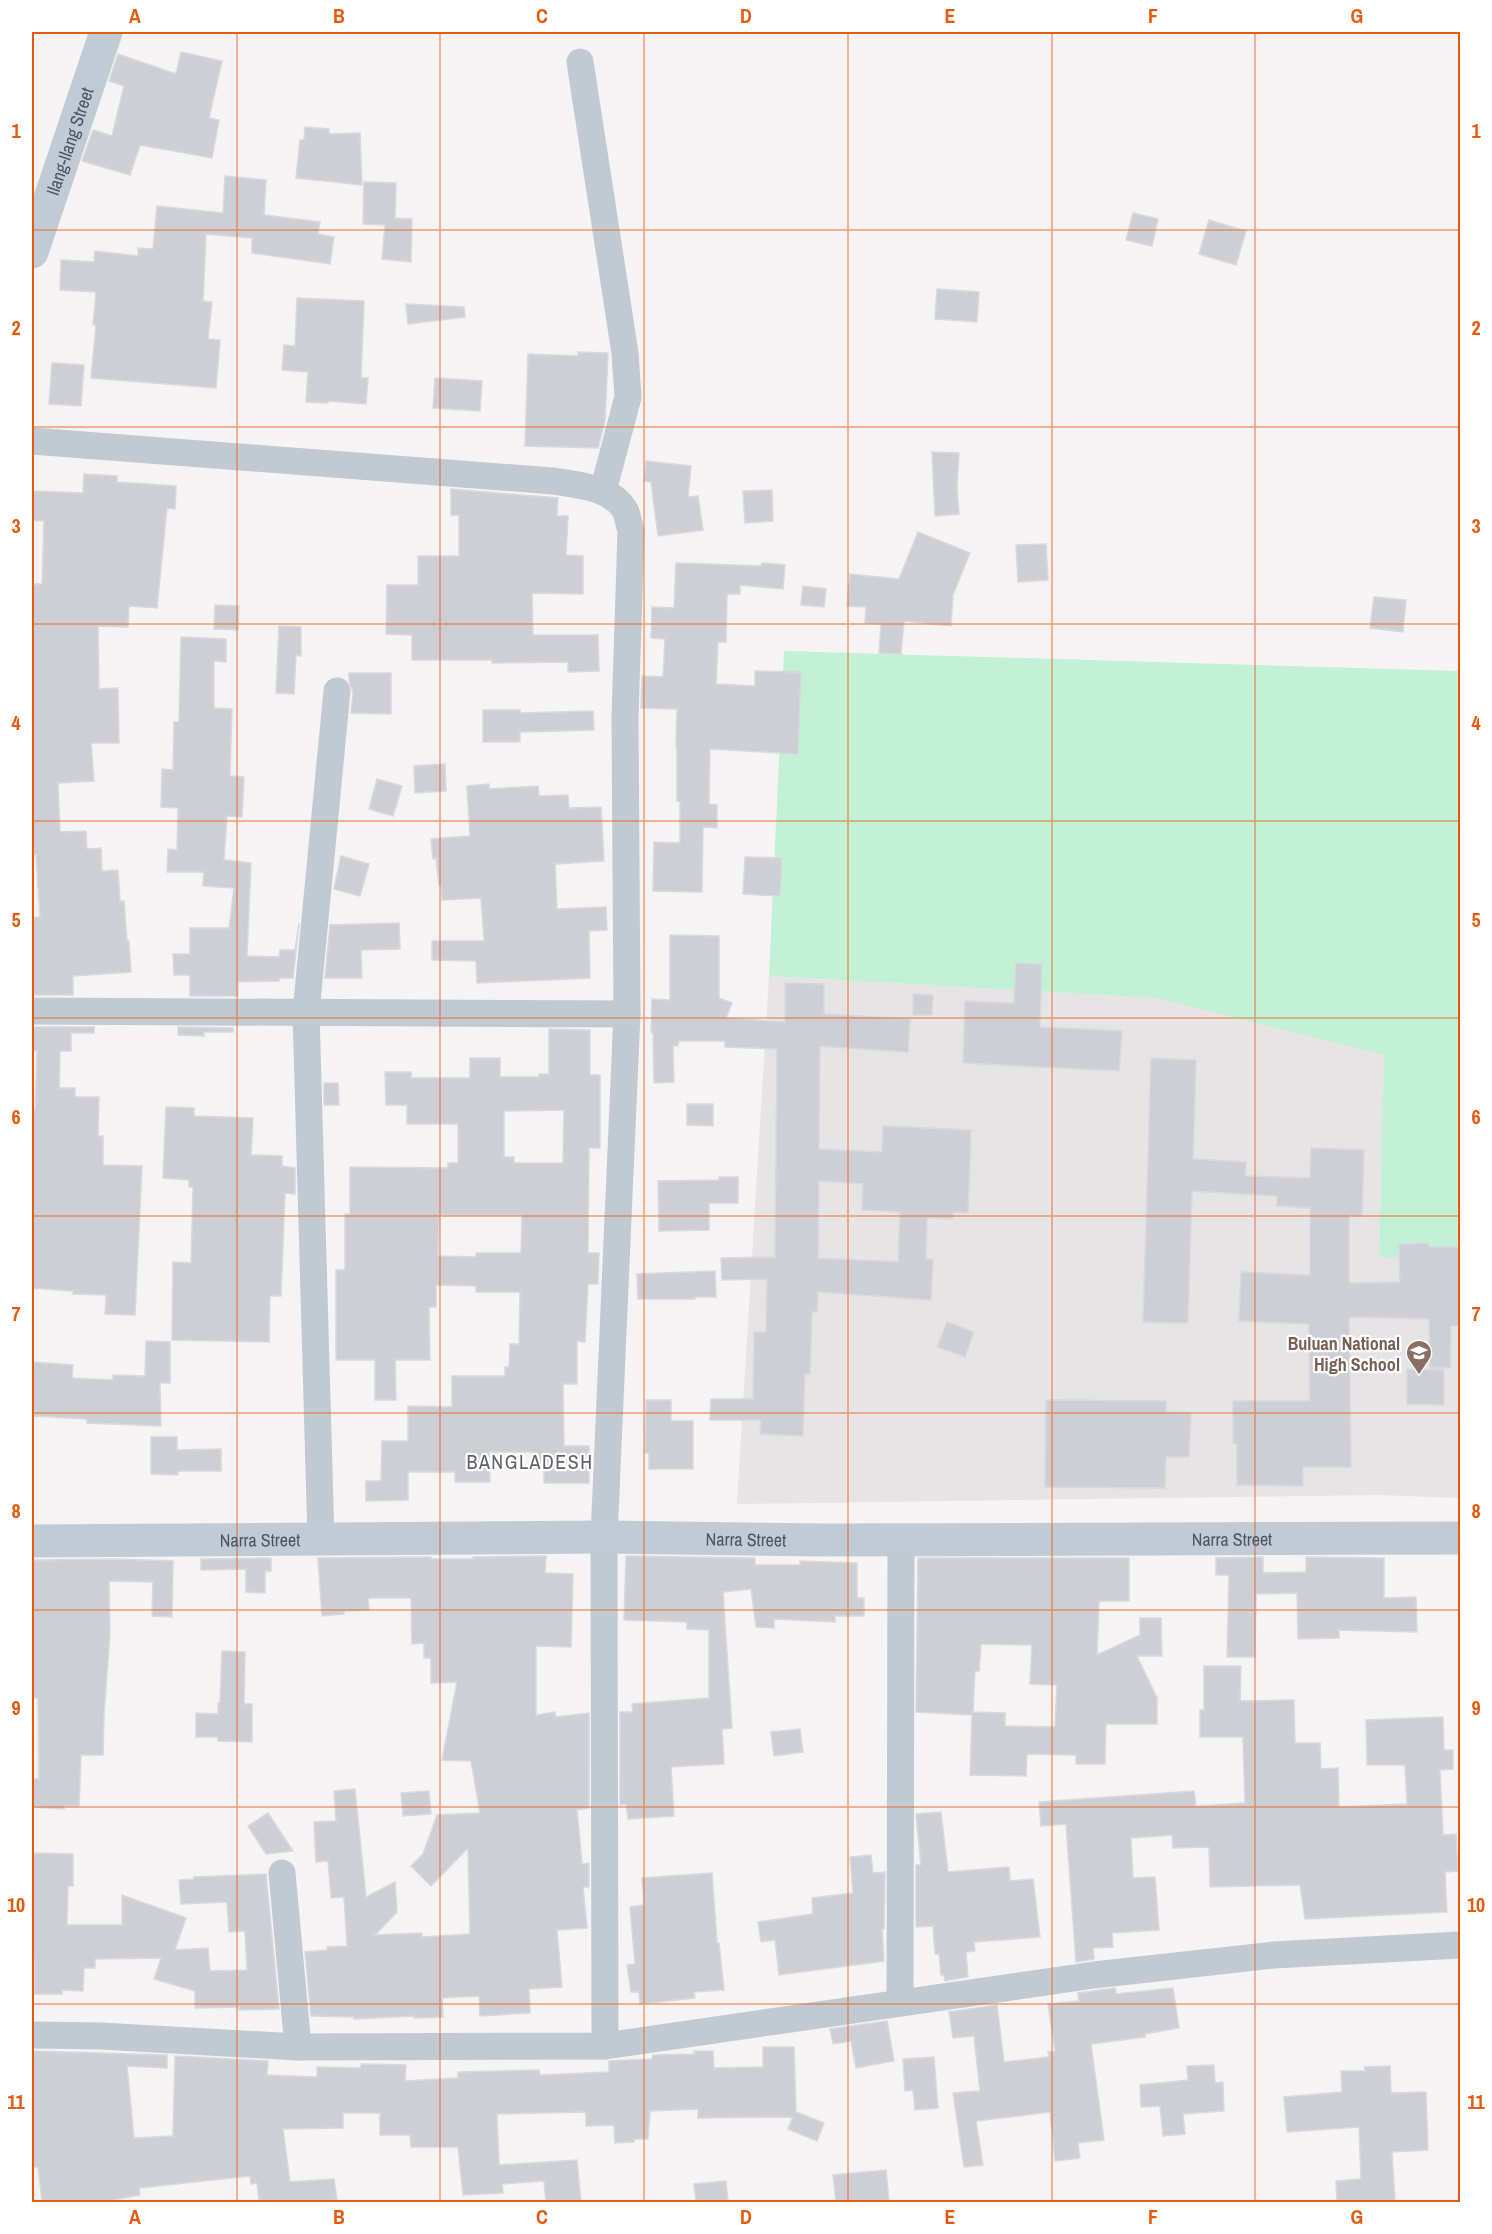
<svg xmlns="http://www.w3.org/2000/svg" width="1492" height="2234" font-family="'Archivo Narrow',sans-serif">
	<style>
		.education { fill: #e6e4e5 }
		.grass { fill: #c3f1d5 }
		.building { fill: #cdcfd5; stroke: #d7d9de; stroke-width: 1.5; fill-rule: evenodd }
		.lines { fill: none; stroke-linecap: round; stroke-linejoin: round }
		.street { stroke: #c1cad2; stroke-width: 27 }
		.secondary { stroke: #c1cbd6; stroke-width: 33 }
		.grid { fill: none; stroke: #e8590c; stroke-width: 1.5; stroke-opacity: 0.55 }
		.labels { text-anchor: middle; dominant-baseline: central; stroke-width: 4.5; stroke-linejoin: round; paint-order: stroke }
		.street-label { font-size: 18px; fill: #4a5661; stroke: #fff }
		.education-label { font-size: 18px; font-weight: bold; fill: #785e54; stroke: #fff; text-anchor: end }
		.neighbourhood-label { font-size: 20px; letter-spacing: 1.5px; fill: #5f6368; stroke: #fff }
		.neatline { fill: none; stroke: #e8590c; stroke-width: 2 }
		.grid-label { font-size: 20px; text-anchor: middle; font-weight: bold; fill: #e8590c }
	</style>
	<rect width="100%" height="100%" fill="#f5f3f3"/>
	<path class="education" d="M769,976L1156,998L1384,1055L1379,1257H1460V1498L1378,1495L737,1504Z"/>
	<path class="grass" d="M784,651L1460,671V1257H1379L1384,1055L1156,998L769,976Z"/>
	<g class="building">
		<path d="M181,52L222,61L209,118L219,120L212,158L140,145L130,175L82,161L93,130L112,136L124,86L109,81L118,54L176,74Z"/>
		<path d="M305,127L329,129V134L360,133L362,185L296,178L300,140H304Z"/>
		<path d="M225,176L266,180L264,215L320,222L318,234L334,237L330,264L252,253V238L206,234L203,301L212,302L208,339L220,340L216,388L91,378L96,325H93L96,292L60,290L61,260L94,262L95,251L138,256V248L153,249L157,206L223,213Z"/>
		<path d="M364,182L396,183L395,218L412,219L411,262L382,259L385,225L363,224Z"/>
		<path d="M1133,213L1158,219L1152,246L1126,240Z"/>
		<path d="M1209,220L1246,231L1236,265L1199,254Z"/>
		<path d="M937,289L979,292L977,322L935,319Z"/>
		<path d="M297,298L364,301L361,378H368L366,404L328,401V403L306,402L308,372L282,370L284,345L295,346Z"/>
		<path d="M406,304L464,307L465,317L408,324Z"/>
		<path d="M578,352L608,353L605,421L598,448L525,446L528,354L578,356Z"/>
		<path d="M52,363L84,365L81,406L49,404Z"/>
		<path d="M435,378L482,381L480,411L433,408Z"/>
		<path d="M932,452L959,453L957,486L959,514L935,516Z"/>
		<path d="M646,461L691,466L688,497L698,496L703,530L658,536L651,482L644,481Z"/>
		<path d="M84,474L117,476V482L176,486L175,509L167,508L157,608L129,606L128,627L98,626L99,689L118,688L119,743H91L94,781L58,783L60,832L86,831L87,849L101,848L102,871L118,870L120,901H124L127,941H129L131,972L73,976V995H32V918L40,917L36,855H32V584H42L44,521L32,520V491L83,493Z"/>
		<path d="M451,489L558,498L557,516H568L566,555L583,556V594L532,593L533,635H598L599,671L568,672V662L492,663V660H412V635L386,634L387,585H418V556H459V515H451Z"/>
		<path d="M772,490L773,521L745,523L743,491Z"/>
		<path d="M918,532L970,553L953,595L951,626L904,621L901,654L879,653L881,624L865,623L866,607L847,606L850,574L899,579Z"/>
		<path d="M1046,544L1048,580L1018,582L1016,545Z"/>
		<path d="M676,563L761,566L762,563L785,565L783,589L740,585V594H727L726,642H718L716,684L755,686V671L801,672L798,754L710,749L709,804L717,805V828L703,827L702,892L653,891L654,842L680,843V802L677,801V747H676L677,709L641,708L642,676L663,677L665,639L651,638L652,607L674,608Z"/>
		<path d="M803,586L826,589L824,607L801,605Z"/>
		<path d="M1374,597L1406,600L1403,632L1370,628Z"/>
		<path d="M215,605L239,606L238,630L214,629Z"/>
		<path d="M279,626L301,627V656L296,655L294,694L276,693Z"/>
		<path d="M181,637L226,639V662L214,661V708L232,709L230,776L244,777L242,817L227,816L224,860L251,863L247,956L279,957L280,950H295L299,923L293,978H279V981L238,982V996H190V975H174L173,954H190V928H229L234,888L203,886L204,872H167L168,849L177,850L178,808L161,807L162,769L173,770L174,722H179Z"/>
		<path d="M349,673H391V714L351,713L353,693L349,681Z"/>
		<path d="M483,710H520V713L593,711L594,730L520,732V742H483Z"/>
		<path d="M445,764L446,791L415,793L414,766Z"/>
		<path d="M377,779L402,786L393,816L369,809Z"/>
		<path d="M489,784V789L538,786L539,796L568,795L569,808L601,807L604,861L555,864L557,909L606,907L607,930L589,931L590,978L477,983L476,961L432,960V941H484L481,898L442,900L441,885H439L436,858L433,859L431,839L470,836L467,786Z"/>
		<path d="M341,856L369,864L360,896L334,889Z"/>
		<path d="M745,857L782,858L780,896L743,894Z"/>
		<path d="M399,923L400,949L361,950L362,978H325L330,925Z"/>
		<path d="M670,935L719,936V998L732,1003L726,1018L785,1022V983L824,984V1014L910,1019L908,1052L820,1046L819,1149L882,1152L883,1126L971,1130L968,1213L954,1212L952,1219L927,1218L926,1259H933L931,1300L818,1292L817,1312H812L810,1374H805L803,1436L760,1434L761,1420H710L711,1399H753L754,1332H766L767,1279L722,1280L721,1258L775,1257L777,1049L725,1047V1041H679L678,1046H673L674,1082L654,1083L653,1032H651L652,999L670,1000ZM819,1181L863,1184L862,1210L900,1212L898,1262L818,1258Z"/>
		<path d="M1016,963L1042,964L1040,1027L1122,1031L1119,1071L963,1063L965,1001L1014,1003Z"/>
		<path d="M913,994L933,995L932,1015H913Z"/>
		<path d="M32,1027H94V1033H71V1051H60L59,1088H75V1097H99L98,1136H103V1165L142,1166L135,1315L105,1314L106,1295L73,1294V1291L32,1288V1109H35L37,1051H32Z"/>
		<path d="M178,1027L233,1028V1032H204V1036L178,1035Z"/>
		<path d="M549,1029L590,1030V1075H600V1148H589L588,1253H599L598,1284H588L585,1342L577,1341V1384H563L564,1446H589V1483H544V1469H532V1452H489L490,1482H455V1472H408V1500L366,1501V1481H381L382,1441H408V1406L452,1407V1376H505V1367H509L510,1344H519L520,1292H476V1286L436,1285V1307H429L430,1360H395L396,1400H375V1360H336V1270H345V1214H350V1167L448,1168V1163H458V1124H407V1105H386L385,1072H411V1078H470V1058H500V1077H539V1074H549ZM564,1110L563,1163H514V1157H504V1111ZM439,1215H522L521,1253H476V1257L438,1256Z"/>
		<path d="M1151,1058L1196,1060L1193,1159L1246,1162L1245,1176L1310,1178L1311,1148L1364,1150L1362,1216L1349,1215V1283L1400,1282L1399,1244L1429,1243V1247H1461V1326H1451L1450,1368H1430L1429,1319L1349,1317L1351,1467H1303V1486L1237,1485V1444H1233V1401H1310L1309,1324L1239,1321L1241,1272L1310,1275V1208L1277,1206V1196L1192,1191L1188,1323L1143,1322Z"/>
		<path d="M324,1083H338L339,1105H324Z"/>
		<path d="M687,1104H713V1126L687,1125Z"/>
		<path d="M166,1107L194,1108V1116L253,1118L251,1155L282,1156V1166L295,1168V1194L285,1193L281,1296H270L269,1342L172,1340L173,1262L191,1263L193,1187H189V1180L163,1178Z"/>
		<path d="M719,1177H738V1203H709V1230L659,1231L658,1181L719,1180Z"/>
		<path d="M715,1271L716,1297H695V1299H638L637,1274Z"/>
		<path d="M947,1322L974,1332L965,1357L937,1347Z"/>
		<path d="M146,1341L170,1342V1383H160L161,1426L87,1423V1419L32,1416V1362L73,1365L72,1378L113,1380V1375L145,1376Z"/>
		<path d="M1407,1369L1444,1370V1405L1407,1404Z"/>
		<path d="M646,1400H671V1421H693V1469H649V1453H645Z"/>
		<path d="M1046,1400L1166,1401V1412L1191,1413L1189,1457H1166L1165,1488L1045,1487Z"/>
		<path d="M151,1437H177V1450L221,1449V1471H178V1475L151,1474Z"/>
		<path d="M546,1556L545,1573L573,1574L571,1647L536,1646V1715L555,1712L556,1717L589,1713V1808L577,1810L582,1864L589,1863V1887H583L587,1928L557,1930L562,1987L529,1989L530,2013L480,2016L479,1996L442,1998L443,2017L414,2018V2016L354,2019V2017L311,2016L305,1952L327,1950V1947L347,1946L344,1897L331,1898L328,1861L316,1862L314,1822L336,1821L334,1791L355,1789L366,1897L395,1882L397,1912L375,1935L422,1933V1937L470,1934L468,1848L431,1886L411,1866L423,1854L437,1815L480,1813L471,1761L442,1760L457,1682L431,1683V1658H424V1643L412,1644L411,1598H368L369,1610L344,1611V1614L322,1616L318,1558L431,1557V1559H473V1557Z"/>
		<path d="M626,1556L755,1558V1565H800V1561L857,1563V1598H864V1616H835V1622L774,1619V1628L756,1627L751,1589L723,1592L732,1728L722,1729L724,1764L671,1767L674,1816L628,1819L626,1804L620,1805V1712H633L632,1704L709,1698V1630L687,1629V1622L624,1620Z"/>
		<path d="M1263,1557V1573L1306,1572V1557L1384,1558V1598L1416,1597L1417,1632L1339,1630V1638L1298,1639L1297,1593L1256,1594L1255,1657H1227L1229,1575H1216V1558Z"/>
		<path d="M271,1558V1571H265V1593L246,1592V1569L201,1570V1559Z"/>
		<path d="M918,1558H1129V1601H1099L1097,1655L1140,1635V1618H1161L1162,1656H1137L1157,1698V1724H1106L1105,1764H1076V1755L1027,1754L1026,1776L970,1775L972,1715L916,1712ZM981,1644L1032,1645L1030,1684L1057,1685L1055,1727L1005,1726V1713L973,1712L975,1671H979Z"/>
		<path d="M115,1559L173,1561L172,1617L152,1616L153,1582L109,1581L110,1633L104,1714L103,1755H81L79,1806H64V1809L32,1807V1779H39L38,1698H32V1560Z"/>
		<path d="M222,1651L245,1652L244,1704H252V1742L218,1741V1737H196V1713L218,1714V1703H220Z"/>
		<path d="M1204,1666H1241L1240,1701L1294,1700L1295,1743H1320L1321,1769L1338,1768L1339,1807L1407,1804L1405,1765H1367L1366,1720L1443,1717L1444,1750H1453V1769L1440,1770L1443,1835L1456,1834L1458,1871L1445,1872L1447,1912L1305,1919L1300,1885L1210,1887L1209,1847L1173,1848L1172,1835L1131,1838L1133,1878L1155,1877L1159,1930L1112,1933L1113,1947L1093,1948L1094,1959L1076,1962L1066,1824L1041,1826L1039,1802L1194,1791L1196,1806L1245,1803L1243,1737H1200V1710H1204Z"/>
		<path d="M800,1729L803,1752L774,1756L771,1732Z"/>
		<path d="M429,1791L431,1814L403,1816L401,1793Z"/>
		<path d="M941,1812L948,1872L1009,1867L1010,1881L1033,1879L1040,1937L974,1942L975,1951L966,1952L968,1977L945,1981L944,1975H941L939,1954H935L933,1926L916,1927V1865H921L916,1814Z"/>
		<path d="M268,1813L293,1851L266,1854L248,1826Z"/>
		<path d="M32,1853L73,1854V1886H68L67,1925H122V1895L186,1918L175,1950L208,1948L210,1971L247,1970L245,1931L229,1932L227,1902L181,1904L179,1880L194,1879V1877L266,1874L279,2009L239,2010V2007L195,2008V1991L154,1979L161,1958L95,1959V1968H84L83,1991L62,1990V1994H34V1960H32Z"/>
		<path d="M871,1855L873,1873L885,1872L884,1929H882L884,1961L779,1975L775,1940L761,1942L758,1922L813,1914L812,1898L853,1893L850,1857Z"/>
		<path d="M712,1873L717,1943H719L724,1990L694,1992L695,1998L640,2004L639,1992H631L627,1965L635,1964L630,1907L644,1905L642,1878Z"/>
		<path d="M1115,1988L1116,1994L1173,1988L1179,2028L1145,2034V2037L1091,2044L1104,2140L1078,2143L1080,2158L1055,2161L1050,2112L976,2121L983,2165L964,2167L953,2093L980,2091L974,2036L953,2038L949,2012L997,2005L1004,2062L1049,2057L1048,2052L1055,2051L1048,2004L1079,2001L1078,1993Z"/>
		<path d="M887,2021L894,2061L856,2068L851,2041L833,2044L830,2029Z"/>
		<path d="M763,2047H794L796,2112L824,2123L817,2141L788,2129L793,2117L698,2118V2109L650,2111L648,2139H634V2142L615,2143L614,2125L586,2126V2112L497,2114L499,2165L577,2160L581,2202H546L544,2181L502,2184L503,2193L463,2195L458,2147H411L410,2135H380V2113H343V2128L283,2129L290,2182L334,2179L337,2200L317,2202H259L257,2183L251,2184L250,2176L139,2188L140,2195L102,2202H42L38,2167L32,2168V2051L167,2055V2068L127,2066L134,2138L173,2136L175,2056L268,2061L267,2075L317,2077V2067L361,2068V2064L406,2065L405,2081L458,2078V2072L539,2070L540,2075L609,2072V2061L652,2059L653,2055L695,2054L694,2051H713L714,2068L763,2067Z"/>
		<path d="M934,2057L938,2108L915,2110L913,2090L905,2091L903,2059Z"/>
		<path d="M1214,2065L1215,2083L1223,2082L1224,2111L1183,2114L1185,2134L1163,2136L1160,2106L1141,2107L1140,2085L1188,2080L1187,2066Z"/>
		<path d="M1390,2066L1391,2093L1426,2092L1428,2150L1392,2152L1395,2202H1337L1336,2181L1361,2179L1359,2127L1287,2132L1284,2097L1342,2092L1341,2071H1365V2067Z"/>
		<path d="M886,2170L889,2202H836L833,2175Z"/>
		<path d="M726,2181L728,2202H696L694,2184Z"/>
	</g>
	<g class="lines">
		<g class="street">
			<path d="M580,62L625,353L628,397L603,491"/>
			<path d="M32,441L553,481C578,485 613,487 626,512C628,518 629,525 631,531L625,717L627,1014L604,1537L605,2046"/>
			<path d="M32,1011L627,1014"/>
			<path d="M321,1540L306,1012L337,691"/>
			<path d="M282,1873L298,2047"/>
			<path d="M900,2002L901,1540"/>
			<path d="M32,2035L101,2036L298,2047L605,2046L1094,1975L1274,1955L1460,1945"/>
		</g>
		<g class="secondary">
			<path id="s1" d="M32,252L106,32"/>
			<path id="s2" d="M32,1541L604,1537L825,1540L1460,1538"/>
		</g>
	</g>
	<path class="grid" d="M237,32V2202M440,32V2202M644,32V2202M848,32V2202M1052,32V2202M1255,32V2202M32,230H1460M32,427H1460M32,624H1460M32,821H1460M32,1018H1460M32,1216H1460M32,1413H1460M32,1610H1460M32,1807H1460M32,2004H1460"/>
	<defs>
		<symbol id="school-pin" viewBox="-11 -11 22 30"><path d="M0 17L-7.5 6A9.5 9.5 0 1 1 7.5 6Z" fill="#8d6e63" stroke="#fff"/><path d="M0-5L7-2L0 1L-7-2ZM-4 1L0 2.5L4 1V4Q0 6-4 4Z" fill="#fff"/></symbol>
	</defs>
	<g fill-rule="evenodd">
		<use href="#school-pin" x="1404" y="1338" width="30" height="40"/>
	</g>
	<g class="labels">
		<g class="street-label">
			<text stroke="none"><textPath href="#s1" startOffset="117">Ilang-Ilang Street</textPath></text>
			<text stroke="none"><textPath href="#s2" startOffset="714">Narra Street</textPath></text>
			<text stroke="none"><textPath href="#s2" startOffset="1200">Narra Street</textPath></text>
			<text stroke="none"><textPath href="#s2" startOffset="228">Narra Street</textPath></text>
		</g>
		<g class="education-label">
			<text x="1400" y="1343">Buluan National<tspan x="1400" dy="21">High School</tspan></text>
		</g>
		<g class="neighbourhood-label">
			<text x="530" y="1461">BANGLADESH</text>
		</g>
	</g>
	<rect width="1492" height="2234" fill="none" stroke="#ffffff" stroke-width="66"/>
	<rect x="33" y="33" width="1426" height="2168" class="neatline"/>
	<g class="grid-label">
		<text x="135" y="23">A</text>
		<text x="339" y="23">B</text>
		<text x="542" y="23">C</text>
		<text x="746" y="23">D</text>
		<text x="950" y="23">E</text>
		<text x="1153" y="23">F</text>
		<text x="1357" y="23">G</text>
		<text x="16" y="138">1</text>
		<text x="1476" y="138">1</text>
		<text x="16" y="335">2</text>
		<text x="1476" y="335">2</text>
		<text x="16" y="533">3</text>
		<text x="1476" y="533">3</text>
		<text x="16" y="730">4</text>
		<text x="1476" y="730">4</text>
		<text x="16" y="927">5</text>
		<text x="1476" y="927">5</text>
		<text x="16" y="1124">6</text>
		<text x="1476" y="1124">6</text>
		<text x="16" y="1321">7</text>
		<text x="1476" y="1321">7</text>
		<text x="16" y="1518">8</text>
		<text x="1476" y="1518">8</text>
		<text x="16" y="1715">9</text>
		<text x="1476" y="1715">9</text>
		<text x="16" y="1912">10</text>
		<text x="1476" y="1912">10</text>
		<text x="16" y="2109">11</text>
		<text x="1476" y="2109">11</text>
		<text x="135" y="2224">A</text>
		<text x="339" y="2224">B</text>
		<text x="542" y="2224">C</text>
		<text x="746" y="2224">D</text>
		<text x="950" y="2224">E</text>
		<text x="1153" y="2224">F</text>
		<text x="1357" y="2224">G</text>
	</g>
</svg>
